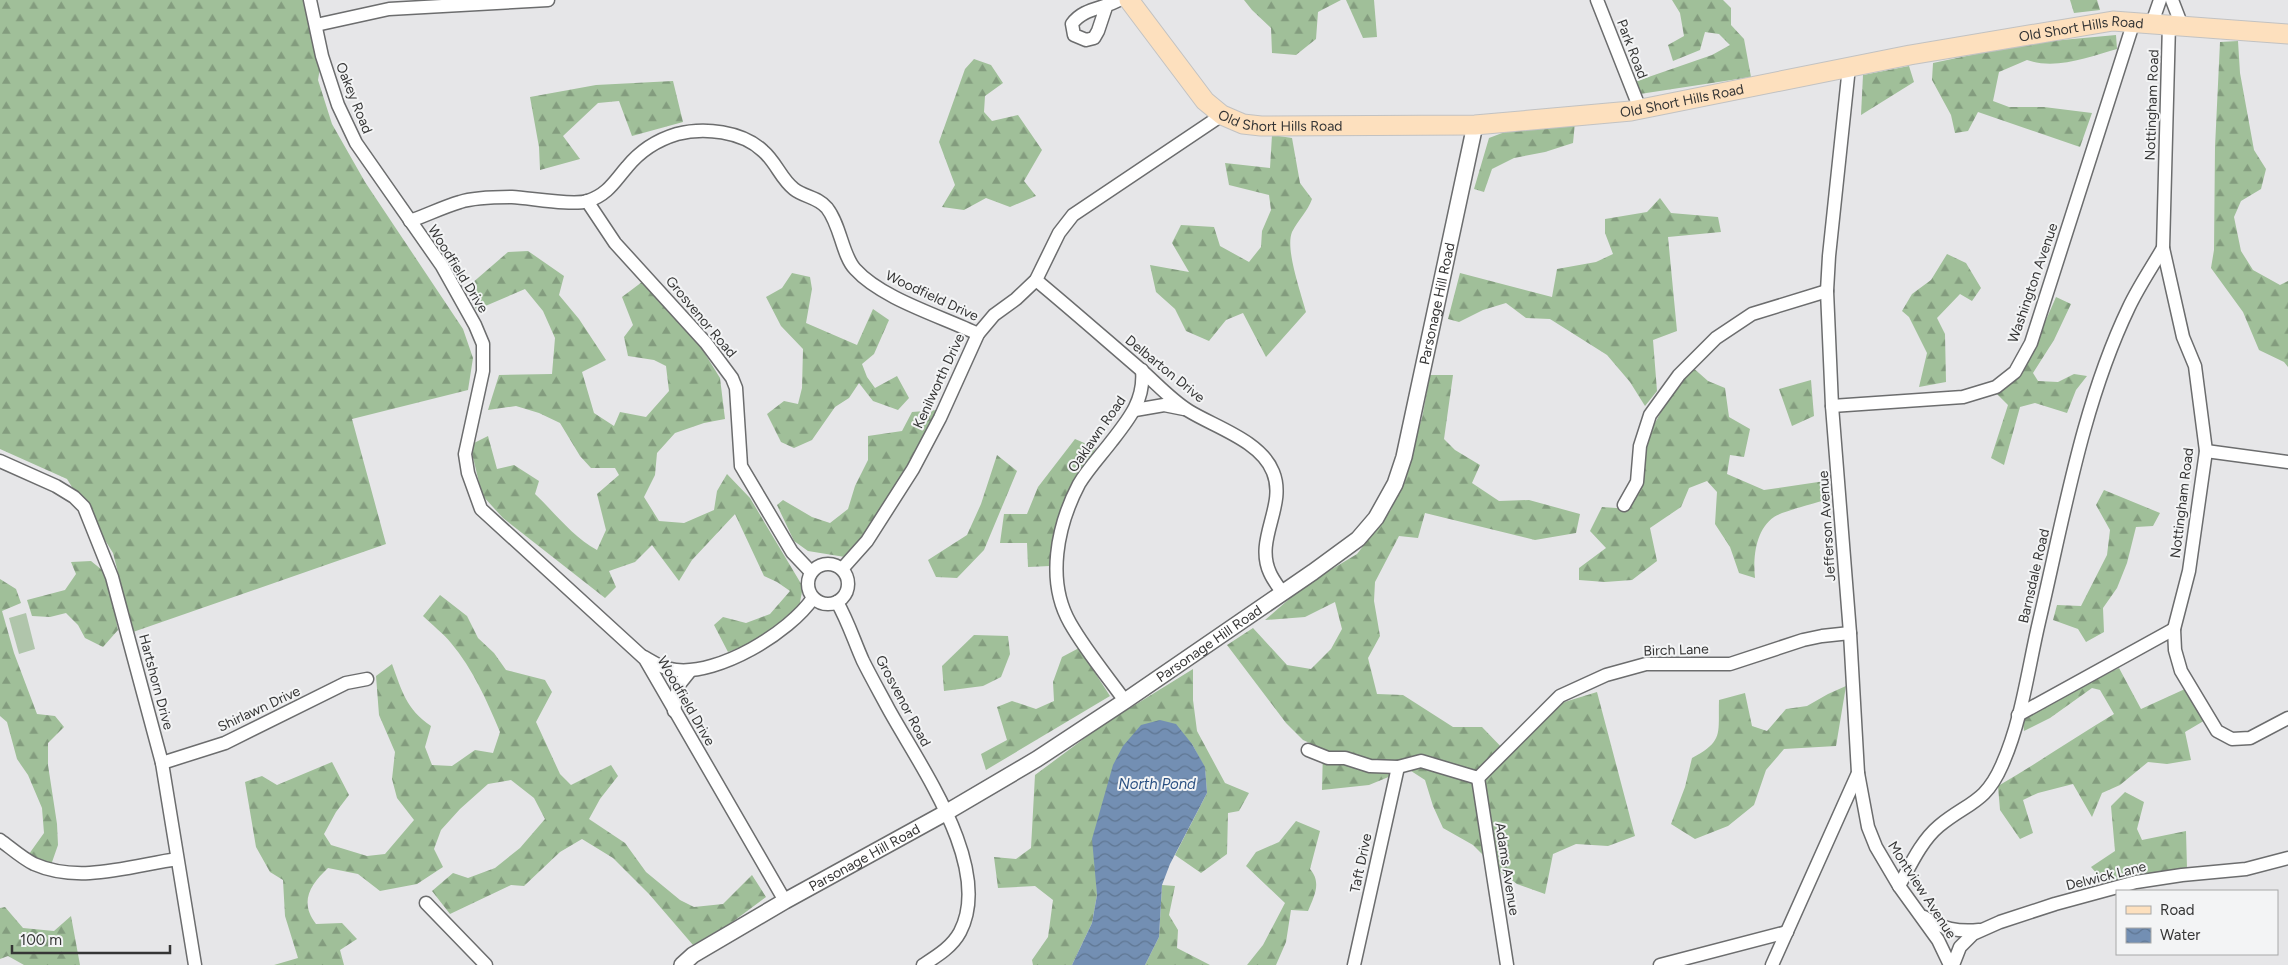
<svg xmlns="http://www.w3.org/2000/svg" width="2288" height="965" font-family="Figtree,sans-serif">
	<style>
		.forest { fill: url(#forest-firs) }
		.garden { fill: #b0c5ab }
		.water { fill: url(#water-waves) }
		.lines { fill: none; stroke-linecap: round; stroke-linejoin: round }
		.minor-casing { stroke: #6c6d6e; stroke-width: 15 }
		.tertiary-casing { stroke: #6c6d6e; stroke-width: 18 }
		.primary-casing { stroke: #c2c2c2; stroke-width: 21 }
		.minor { stroke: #fff; stroke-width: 12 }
		.tertiary { stroke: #fff; stroke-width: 15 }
		.primary { stroke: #fde0be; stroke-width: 19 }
		.labels { text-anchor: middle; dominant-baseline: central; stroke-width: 4; stroke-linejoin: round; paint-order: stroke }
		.street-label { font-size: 14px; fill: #353535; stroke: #f3f4f5 }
		.water-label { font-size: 15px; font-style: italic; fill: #2a5082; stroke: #f3f4f5 }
	</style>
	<defs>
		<pattern id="forest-firs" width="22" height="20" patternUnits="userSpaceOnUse" patternTransform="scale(1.25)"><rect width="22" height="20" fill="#a0bf99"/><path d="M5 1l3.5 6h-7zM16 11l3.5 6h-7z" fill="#839c7e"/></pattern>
		<pattern id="water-waves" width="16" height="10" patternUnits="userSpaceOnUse" patternTransform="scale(1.25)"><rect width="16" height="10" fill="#738fb3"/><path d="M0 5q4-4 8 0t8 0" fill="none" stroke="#5f7692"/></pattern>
	</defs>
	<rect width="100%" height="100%" fill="#e6e6e8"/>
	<g class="forest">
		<path d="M0,0H312L322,56L318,80L332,124L365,182L463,329L473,358L468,390L352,419L386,544L133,632L113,553L67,479L0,449Z"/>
		<path d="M1244,0H1341L1318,12L1316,39L1296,55L1272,53L1271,28L1252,10Z"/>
		<path d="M1346,0H1374L1377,37L1363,38Z"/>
		<path d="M1672,0H1723L1731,8V25L1744,39L1751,77L1640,94L1637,81L1712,55L1730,45L1719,34L1705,32L1700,50L1673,61L1668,45L1684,36L1680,13Z"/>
		<path d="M2070,0H2097L2100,10L2074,13Z"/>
		<path d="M2116,35L2117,49C2089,57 2056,70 2027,60L1999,72L1993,101L2009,107H2044L2092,113L2080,147L1978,112L1968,131L1955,133L1951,115L1932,80L1933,63L2028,43Z"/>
		<path d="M2238,41L2240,73L2254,150L2266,169L2261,189L2241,201L2234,217L2241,251L2253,270L2280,285L2288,281V367L2284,362L2259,350L2243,312L2211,268L2214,250L2215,147L2220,42Z"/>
		<path d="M974,59L991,65L1003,83L985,96L984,112L992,121L1018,115L1042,150L1024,181L1036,196L1010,207L986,198L964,210L942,207L955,185L939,142L965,69Z"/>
		<path d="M1909,66L1914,82L1861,115L1863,75Z"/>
		<path d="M673,81L683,122L632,136L619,101L598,103L563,136L580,159L540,170L539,147L530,97L596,85Z"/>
		<path d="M1575,122L1573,143L1545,152L1514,158L1492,169L1484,192L1474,189L1489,138L1510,130Z"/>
		<path d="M1272,135L1292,138L1300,183L1312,199C1308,211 1298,220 1292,232C1285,249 1301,293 1306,312L1266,357L1243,313L1226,320L1209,341L1186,331L1175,309L1156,292L1150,265L1189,272L1172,243L1181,225L1214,227L1220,246L1249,262L1261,247L1262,231L1271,210L1269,195L1229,185L1225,163L1270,168Z"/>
		<path d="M1660,198L1671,213L1718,217L1721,232L1668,237L1677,331L1653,340L1657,391L1645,406L1630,382L1607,355L1550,319L1526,318L1506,303L1483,310L1459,322L1448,319L1460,273L1552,297L1557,269L1596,262L1613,254L1605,233V219L1647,212Z"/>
		<path d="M528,251L564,276L559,295L579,319L606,360L582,372L594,413L614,426L620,412L646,417L669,391L666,366L654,360L628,356L624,337L633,325L622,297L642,282L699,344L720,378L725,419L704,423L675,433L657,453L655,475L644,497L659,521L684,523L714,510L717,491L727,474L750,498L803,587L798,612L762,639L728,652L714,625L723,617L746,623L770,614L790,591L777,582L764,576L735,514L692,560L679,581L652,545L635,562L609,571L616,587L605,598L503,518L482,495L470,445L488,436L497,469L514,465L539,481L535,494C555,513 573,537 597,550L606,530L597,494L619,475L615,468H591L580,456L560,423L539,413L516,406L488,410L499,375L552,374L555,338L543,311L525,289L476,310L471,284L508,252Z"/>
		<path d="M1947,254L1966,263L1981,288L1972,301L1960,294L1937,318L1945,334L1946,382L1919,387L1927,353L1909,317L1902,311L1912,294L1931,280Z"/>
		<path d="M792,273L810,277L812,289L806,323L857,345L873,309L889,320L874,354L862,364L867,377L875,388L897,376L909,398L898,410L873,401L859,383L849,398L835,407L812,440L794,448L781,442L767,414L784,401L798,404L802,388L803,349L781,326L766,297L782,288Z"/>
		<path d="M2056,297L2071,304L2054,340L2033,373L2038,381L2058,382L2074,374L2087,376L2076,390L2067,413L2035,403L2020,407L2004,465L1991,458L2008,405L1997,394L2026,366Z"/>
		<path d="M1691,366L1708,381L1725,388L1729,417L1750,429L1744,457L1730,455L1727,474L1764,490L1825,481V500C1813,504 1783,511 1774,517C1755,530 1753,559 1755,578L1739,573L1730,547L1715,524L1717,492L1707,481L1689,488L1681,507L1650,528L1657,561L1632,580L1605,582L1579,580V568L1606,548L1590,531L1602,507L1630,509L1639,490L1643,445L1668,399Z"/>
		<path d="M1430,375H1453L1444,439L1455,450L1480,465L1472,483L1499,501L1529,500L1580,514L1576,533L1535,540L1425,513L1418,538L1399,536L1375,582L1374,601L1380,636L1368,658L1377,694L1403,695L1453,727H1482L1508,754L1558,704L1597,692L1635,836L1608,846L1576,844L1553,854L1545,894L1517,884L1498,870L1473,845L1443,828L1433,806L1425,780L1408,769L1369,785L1322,790L1323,749L1303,740L1286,723L1227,645L1253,628L1287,665L1311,669L1331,649L1342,629L1335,602L1305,617L1265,620L1304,586L1357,554L1391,510L1422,418Z"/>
		<path d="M1811,380L1814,416L1792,426L1779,389Z"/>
		<path d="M938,410L899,482L851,558L808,551L794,541L777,505L783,500L812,517L830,523L848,509L855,486L868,460V436L902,431L912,412Z"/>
		<path d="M1075,439L1096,448L1074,486L1056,530L1050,566L1028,567L1027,543H1000L1004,514H1027L1038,487Z"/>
		<path d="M997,455L1017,471L984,550L957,578L936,577L928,560L967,535L981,504Z"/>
		<path d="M2104,490L2160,513L2153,526L2136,527L2127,563L2117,588L2103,608L2104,632L2086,642L2078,629L2053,620L2057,605L2081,606L2107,555L2110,530L2096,505Z"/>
		<path d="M91,561L107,574L118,630L103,647L85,638L78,625L66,613L50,617L32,616L27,600L65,590L76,574L71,562Z"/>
		<path d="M0,579L16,589L21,603L2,611L14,653L37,714L55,716L64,727L48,743V765L57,824L58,845L51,865L29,854L44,833L42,808L28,775L17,759L7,722L0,716Z"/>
		<path d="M440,595L467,616L478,638L494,653L506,670L545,680L552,692L536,722L560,774L571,785L611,765L618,776L600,799L589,819L625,843L646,872L680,900L694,907L723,904L752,875L766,897L731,923L693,945L649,894L613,858L582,839L560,852L524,886L511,885L450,914L432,891L453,873L468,878L495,868L520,848L545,819L534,798L511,780L488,784L460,809L441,830L434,849L443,867L417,884L380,891L358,874L328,868C310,885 299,902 316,924L342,923L357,939L340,950L344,965H274L298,958L285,916L283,880L270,872L256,847L245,782L262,776L277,785L332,762L349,795L336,812L324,834L331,845L367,856L385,854L414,820L397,798L392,779L395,752L379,715L376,676L392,664C402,691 406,709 431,726L425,747L432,765L452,766L475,750L493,753L500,732C487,701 473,669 451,643C443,633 432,625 423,616Z"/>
		<path d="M974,635L1008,636L1010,654L1001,677L983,686L944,691L942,666Z"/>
		<path d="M1079,648L1110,696L986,770L981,754L1007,740L997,707L1012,701L1036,709L1054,701L1053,682L1062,657Z"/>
		<path d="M2119,668L2141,709L2185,689L2207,719L2185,732L2191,760L2167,764L2148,762L2120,785L2102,793L2092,817L2073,784L2038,793L2023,800L2033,833L2020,839L2000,810L1998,786C2038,763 2075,737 2114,714L2100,690L2092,688L2050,718L2024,731L2022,715Z"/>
		<path d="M1193,669V700L1197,731L1225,783L1249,793L1239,811L1228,813L1227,854L1201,873L1175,855L1207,793L1205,768L1192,744L1096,869L1097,895L1092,923L1072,965H1033L1032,960L1048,937L1053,900L1035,886L998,888L994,857L1016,859L1031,848L1035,775L1101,726Z"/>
		<path d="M1846,686L1836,746L1784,749L1766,770L1754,805L1728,826L1695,839L1671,824L1685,787L1692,758C1724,741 1718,734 1719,700L1745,693L1752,726L1767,731L1786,709L1807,706L1828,694Z"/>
		<path d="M2125,792L2144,802L2137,829L2142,840L2186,831L2187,869L2134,880L2105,883L2091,867L2115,851L2111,806Z"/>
		<path d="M1296,821L1320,831L1310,869C1322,883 1314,896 1308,911L1291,910L1286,942L1276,965H1247L1263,945L1285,903L1246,866L1256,852L1279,842Z"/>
		<path d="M1162,885L1175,886L1169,915L1178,930L1177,948L1210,965H1145L1159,937Z"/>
		<path d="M5,907L23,928L54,931L71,916L80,965H24L8,956L0,959V908Z"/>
	</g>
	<path class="garden" d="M26,613L35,649L19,654L9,618Z"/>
	<path class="water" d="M1160,720L1176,724L1192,744L1205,767L1207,793L1170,864L1162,885L1159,937L1145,965H1072L1092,923L1097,895L1092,839L1113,765L1123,746L1141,725Z"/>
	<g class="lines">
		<defs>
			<g id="minor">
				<path d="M310,0L322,56L338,105L356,143L442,266L475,325L483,344V371L465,454L468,473L481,509L645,659L785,901"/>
				<path d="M1597,0L1640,109"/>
				<path d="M2172,0L2182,26"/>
				<path d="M1106,7L1098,31L1094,38L1086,40L1074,35L1072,24C1083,8 1103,9 1119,0"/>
				<path d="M2152,23L2160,0"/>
				<path d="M2169,24L2163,248L2183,337L2195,366L2206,451L2189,571L2174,629L2175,650L2181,671L2217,731L2232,739L2250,738L2288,718"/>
				<path d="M316,25L389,9L548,0"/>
				<path d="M587,201L615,243L706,343L732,378L736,388L741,466L792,552L811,572"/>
				<path d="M410,221C427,215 443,207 460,202C475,197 497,197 512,197C531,198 572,206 588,201C608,194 614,182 627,167C640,151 657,140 677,134C704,127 742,131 763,151C776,162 781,179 794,189C804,197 818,197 827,208C841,226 842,255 855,269C882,299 941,316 978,334"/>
				<path d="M1036,280C1071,309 1105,339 1140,369C1155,382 1171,400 1189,411C1215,427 1261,441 1273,472C1287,506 1254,539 1270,573C1273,580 1278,586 1282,592"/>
				<path d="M1832,406L1963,397L1996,387L2015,372L2031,343L2134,21"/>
				<path d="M1135,410L1164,405L1184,409"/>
				<path d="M2206,451L2288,462"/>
				<path d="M0,461L56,486L74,497L84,507L112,577L162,763L195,965"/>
				<path d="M1624,505L1637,482L1640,446L1650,415L1679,375L1716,338L1752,314L1827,291"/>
				<circle cx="828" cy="584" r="20"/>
				<path d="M842,569L867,541L913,469L940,418L978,334L994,315L1016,299L1036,280L1059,233L1073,215L1222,115"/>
				<path d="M837,602C848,621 854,641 863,661C871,677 880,693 888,708C919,765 994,867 960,932C952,947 937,956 923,965"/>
				<path d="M644,657C654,663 664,669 676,670C719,675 789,633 813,598"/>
				<path d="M1125,701C1107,676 1086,651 1070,623C1046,581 1057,526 1079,484C1088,469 1101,455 1111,442C1129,419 1145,400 1142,370"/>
				<path d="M674,711L678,686L690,671"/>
				<path d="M2018,715L2174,629"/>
				<path d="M1308,750L1328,758H1345L1370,766L1398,767L1421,761L1478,778"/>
				<path d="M162,763L225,743L346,683L367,679"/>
				<path d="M1858,773L1868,827L1876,847L1899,886L1938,940L1950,965"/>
				<path d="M1478,778L1560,696L1606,675L1646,664H1730L1803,640L1822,636L1850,633"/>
				<path d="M1478,778L1507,965"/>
				<path d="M0,840C11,848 22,858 34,864C79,884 131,866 177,859"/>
				<path d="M1899,886C1910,866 1921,841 1939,826C1968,802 1985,804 2002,765C2022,720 2028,669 2039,622C2064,516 2082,405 2129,307C2139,286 2152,267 2163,248"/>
				<path d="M426,903L486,965"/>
				<path d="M1924,917C1942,929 1958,932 1979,930"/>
				<path d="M1354,965L1398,767"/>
				<path d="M1660,965L1787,932"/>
				<path d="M1772,965L1858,773L1850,633L1832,406L1827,291L1829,256L1849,67"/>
				<path d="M1953,965L1960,947L1973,934L2000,922L2055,904L2136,882L2182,875L2246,869L2288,858"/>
			</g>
			<g id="tertiary">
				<path id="s1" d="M682,965L693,955L785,901L947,812L1037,759L1125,701L1313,572L1358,539L1376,518L1395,484L1404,457L1475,125"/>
			</g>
			<g id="primary">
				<path id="s2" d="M1129,0L1205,101L1222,115L1243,124L1261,126L1475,125L1631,111L1910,55L2113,21L2288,34"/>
			</g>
		</defs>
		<use href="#minor" class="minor-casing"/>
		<use href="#tertiary" class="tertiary-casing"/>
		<use href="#primary" class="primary-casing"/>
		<use href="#minor" class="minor"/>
		<use href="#tertiary" class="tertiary"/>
		<use href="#primary" class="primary"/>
	</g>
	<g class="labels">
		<g class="street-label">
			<text stroke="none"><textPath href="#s2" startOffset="1018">Old Short Hills Road</textPath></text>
			<text transform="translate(1632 49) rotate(69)">Park Road</text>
			<text transform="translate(354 98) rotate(68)">Oakey Road</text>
			<text stroke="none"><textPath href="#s2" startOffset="612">Old Short Hills Road</textPath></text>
			<text transform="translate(2152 105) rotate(-88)">Nottingham Road</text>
			<text stroke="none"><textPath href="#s2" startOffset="208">Old Short Hills Road</textPath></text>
			<text transform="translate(458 269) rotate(58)">Woodfield Drive</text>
			<text transform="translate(2033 283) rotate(-71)">Washington Avenue</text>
			<text transform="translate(932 296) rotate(25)">Woodfield Drive</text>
			<text stroke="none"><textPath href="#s1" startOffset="1052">Parsonage Hill Road</textPath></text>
			<text transform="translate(701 317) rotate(50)">Grosvenor Road</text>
			<text transform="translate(1165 369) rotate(39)">Delbarton Drive</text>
			<text transform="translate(939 381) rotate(-65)">Kenilworth Drive</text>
			<text transform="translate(1097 434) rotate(-55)">Oaklawn Road</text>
			<text transform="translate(2182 503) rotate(-83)">Nottingham Road</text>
			<text transform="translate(1827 526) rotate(-94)">Jefferson Avenue</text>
			<text transform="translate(2034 576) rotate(-77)">Barnsdale Road</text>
			<text stroke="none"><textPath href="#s1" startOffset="618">Parsonage Hill Road</textPath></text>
			<text transform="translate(1676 650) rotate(-2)">Birch Lane</text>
			<text transform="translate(156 682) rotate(75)">Hartshorn Drive</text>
			<text transform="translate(686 701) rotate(60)">Woodfield Drive</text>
			<text transform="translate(903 701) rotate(62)">Grosvenor Road</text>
			<text transform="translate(259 709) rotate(-25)">Shirlawn Drive</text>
			<text stroke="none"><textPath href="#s1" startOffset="212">Parsonage Hill Road</textPath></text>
			<text transform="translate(1361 863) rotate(-78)">Taft Drive</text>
			<text transform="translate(1507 869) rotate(81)">Adams Avenue</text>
			<text transform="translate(2106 876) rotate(-14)">Delwick Lane</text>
			<text transform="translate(1922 890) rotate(57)">Montview Avenue</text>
		</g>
		<g class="water-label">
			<text x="1157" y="784">North Pond</text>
		</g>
	</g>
	<rect x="2116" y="890" width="162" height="65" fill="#f3f4f5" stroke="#a7a8a8"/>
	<rect x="2126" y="906" width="25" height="8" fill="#fde0be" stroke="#a7a8a8"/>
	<text x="2160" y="915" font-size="15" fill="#353535">Road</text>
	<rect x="2126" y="928" width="25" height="15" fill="url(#water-waves)" stroke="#a7a8a8"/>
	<text x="2160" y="940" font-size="15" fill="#353535">Water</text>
	<path d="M12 945v8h158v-8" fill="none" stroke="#353535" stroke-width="2.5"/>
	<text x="20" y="945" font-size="15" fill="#353535" stroke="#f3f4f5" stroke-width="4" paint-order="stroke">100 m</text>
</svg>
